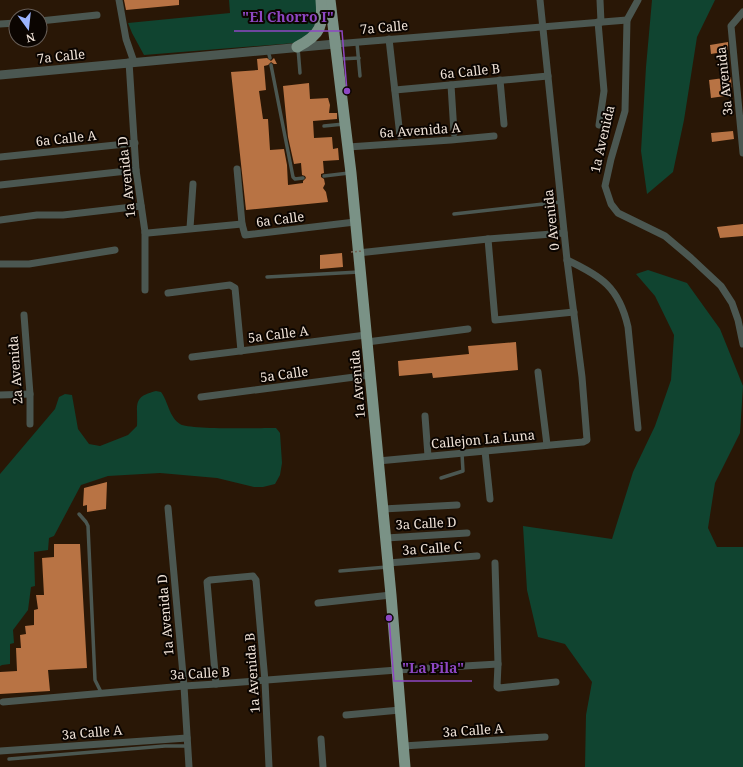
<svg xmlns="http://www.w3.org/2000/svg" width="743" height="767" font-family="'Noto Serif',serif">
	<style>
		.green { fill: #104430 }
		.building { fill: #b87344 }
		.lines { fill: none; stroke-linecap: round; stroke-linejoin: round }
		.service { stroke: #4b5751; stroke-width: 3.5 }
		.minor { stroke: #4b5751; stroke-width: 7 }
		.tertiary { stroke: #4b5751; stroke-width: 9 }
		.primary { stroke: #7a9286; stroke-width: 11 }
		.path-bridge { stroke: #746455; stroke-width: 1.5; stroke-dasharray: 2 2; stroke-linecap: butt }
		.labels { text-anchor: middle; dominant-baseline: central; stroke-width: 4; stroke-linejoin: round; paint-order: stroke }
		.street-label { font-size: 13px; fill: #f0e3d8; stroke: #0b0501 }
		.leader { fill: none; stroke: #8d47c3; stroke-width: 1.5 }
		.callout-dot { fill: #8d47c3; stroke: #0b0501; stroke-width: 1.5 }
		.callout-label { font-size: 14px; text-anchor: middle; font-weight: bold; fill: #8d47c3; stroke: #0b0501; stroke-width: 4; stroke-linejoin: round; paint-order: stroke }
	</style>
	<rect width="100%" height="100%" fill="#291706"/>
	<g class="green">
		<path d="M229,0H319L320,17L309,35L295,43L144,55L132,33L128,23L230,13Z"/>
		<path d="M652,0H715L697,37L684,120L673,172L647,194L641,151L646,67Z"/>
		<path d="M648,270L687,283L720,329L743,386L740,433L715,483L708,528L717,547H743V767H585L586,715L592,682L565,644L538,637L527,590L523,526L612,539L633,472L655,426L671,380L674,335L655,296L636,274Z"/>
		<path d="M156,391L161,392C168,401 169,417 180,424C189,430 261,428 276,428L280,433L282,463L280,475L275,484L263,487H254L217,478L160,473L108,476L81,485L54,536L49,538L48,550L34,552L35,586L31,587L28,610L13,630L14,643L10,644V664L2,665L0,666V474L55,409L59,397L65,394L72,395L78,429L89,444L100,446L128,435L137,426C138,404 132,397 156,391Z"/>
	</g>
	<g class="building">
		<path d="M124,0H179V5L126,10Z"/>
		<path d="M728,42V51L711,54L710,45Z"/>
		<path d="M267,58L271,61L274,58L277,64H274L271,62L268,65L264,66L266,90L259,91L263,119H268L270,150L284,149L287,165L288,185L303,183V181L306,178L305,176L302,175L301,163L294,164L288,137L283,86L309,83L310,99L328,98L330,105L329,113H337V119L313,121L314,138L332,137L333,149L338,148L339,160L323,161L324,173L321,174V177L324,179L325,184L323,188L326,192L328,202L246,210L231,72L258,70L257,59Z"/>
		<path d="M731,77L732,95L711,98L709,80Z"/>
		<path d="M733,131L734,139L712,142L711,133Z"/>
		<path d="M743,224V236L720,238L717,227Z"/>
		<path d="M342,253L343,267L320,269V255Z"/>
		<path d="M516,342L518,370L433,378L432,373L399,376L398,361L469,354L468,346Z"/>
		<path d="M107,482L106,509L87,512V505L83,506L84,488Z"/>
		<path d="M54,544H80L87,668L48,670L50,691L0,694V672L17,671L16,648H21L20,635L26,634L25,626L34,625V610L38,609L36,595H44L42,558L54,557Z"/>
	</g>
	<g class="lines">
		<g class="service">
			<path d="M357,43L360,76"/>
			<path d="M298,48L300,73"/>
			<path d="M268,51L270,58"/>
			<path d="M338,59L359,58"/>
			<path d="M271,65L293,177L295,179L303,178"/>
			<path d="M324,126L344,124"/>
			<path d="M324,176L349,173"/>
			<path d="M454,214L561,202"/>
			<path d="M267,277L359,272"/>
			<path d="M441,478L463,471L462,454"/>
			<path d="M79,514L86,522L88,526L95,680L101,692"/>
			<path d="M340,571L387,567"/>
			<path d="M9,759L165,746H187"/>
		</g>
		<g class="minor">
			<path d="M119,0L126,39L134,62"/>
			<path d="M600,0L601,22"/>
			<path d="M638,0L627,20L625,111L611,159L605,186L611,204L618,213L665,236L691,258L721,286L732,303L738,320L743,344"/>
			<path d="M743,12L731,26L743,153"/>
			<path d="M40,21L97,15"/>
			<path d="M598,22L604,91L599,125"/>
			<path d="M0,24L16,23"/>
			<path d="M389,39L400,136"/>
			<path d="M335,44L627,20"/>
			<path d="M129,62L136,170L145,232V290"/>
			<path d="M500,80L504,124"/>
			<path d="M451,85L454,133"/>
			<path d="M395,90L548,76"/>
			<path d="M348,147L451,140L494,136"/>
			<path d="M0,157L135,143"/>
			<path d="M237,169L242,224L245,235L355,222"/>
			<path d="M0,185L136,170"/>
			<path d="M0,220L37,215H63L141,206"/>
			<path d="M190,228L193,184"/>
			<path d="M145,232L148,233L242,224"/>
			<path d="M488,239L495,320L574,312"/>
			<path d="M358,253L488,239L564,233"/>
			<path d="M567,260C601,276 619,287 628,327L638,428"/>
			<path d="M0,264H29L115,250"/>
			<path d="M168,293L230,285L235,288L241,351"/>
			<path d="M24,315L30,394V424"/>
			<path d="M367,342L468,329"/>
			<path d="M192,357L366,335"/>
			<path d="M538,372L547,445"/>
			<path d="M0,395L30,394"/>
			<path d="M201,397L370,375"/>
			<path d="M425,416L428,456"/>
			<path d="M485,451L490,499"/>
			<path d="M378,461L583,442L587,440L582,377L567,260L540,0"/>
			<path d="M168,508L184,686L189,767"/>
			<path d="M383,509L457,505"/>
			<path d="M386,538L467,533"/>
			<path d="M388,563L477,556"/>
			<path d="M495,563L498,664"/>
			<path d="M318,603L391,595"/>
			<path d="M216,684L207,582L210,580L253,576L256,580L265,681L269,767"/>
			<path d="M3,702L184,686L216,684L397,670L498,664L497,687L499,688L556,682"/>
			<path d="M346,715L400,710"/>
			<path d="M321,739L323,767"/>
			<path d="M403,746L545,737"/>
			<path d="M0,751L187,738"/>
		</g>
		<path class="tertiary" d="M0,75L335,44"/>
		<g class="primary">
			<path d="M330,0L351,173L391,595L405,767"/>
			<path d="M297,47C322,34 323,26 321,0"/>
		</g>
		<path class="path-bridge" d="M351,252L363,251"/>
	</g>
	<g class="labels">
		<g class="street-label">
			<text transform="translate(384 27) rotate(-5)">7a Calle</text>
			<text transform="translate(61 56) rotate(-6)">7a Calle</text>
			<text transform="translate(470 71) rotate(-6)">6a Calle B</text>
			<text transform="translate(724 81) rotate(-96)">3a Avenida</text>
			<text transform="translate(420 130) rotate(-4)">6a Avenida A</text>
			<text transform="translate(66 138) rotate(-6)">6a Calle A</text>
			<text transform="translate(602 139) rotate(-77)">1a Avenida</text>
			<text transform="translate(126 177) rotate(-96)">1a Avenida D</text>
			<text transform="translate(280 219) rotate(-7)">6a Calle</text>
			<text transform="translate(551 220) rotate(-96)">0 Avenida</text>
			<text transform="translate(278 334) rotate(-7)">5a Calle A</text>
			<text transform="translate(15 370) rotate(-94)">2a Avenida</text>
			<text transform="translate(284 374) rotate(-8)">5a Calle</text>
			<text transform="translate(357 384) rotate(-95)">1a Avenida</text>
			<text transform="translate(483 439) rotate(-5)">Callejon La Luna</text>
			<text transform="translate(426 523) rotate(-3)">3a Calle D</text>
			<text transform="translate(432 548) rotate(-4)">3a Calle C</text>
			<text transform="translate(165 615) rotate(-95)">1a Avenida D</text>
			<text transform="translate(200 673) rotate(-3)">3a Calle B</text>
			<text transform="translate(252 673) rotate(-94)">1a Avenida B</text>
			<text transform="translate(473 730) rotate(-4)">3a Calle A</text>
			<text transform="translate(92 732) rotate(-5)">3a Calle A</text>
		</g>
	</g>
	<path class="leader" d="M347 91L342 31H234M389 618L394 681H472"/>
	<g class="callout-dot">
		<circle cx="347" cy="91" r="4"/>
		<circle cx="389" cy="618" r="4"/>
	</g>
	<g class="callout-label">
		<text x="288" y="22">"El Chorro I"</text>
		<text x="433" y="673">"La Pila"</text>
	</g>
	<g transform="translate(28 28) rotate(165)"><circle r="19" fill="#0b0501" stroke="#675e57"/>
	<path d="M0-3L7 15L0 10L-7 15Z" fill="#9cb4fd"/>
	<text y="-6" font-size="11" font-weight="bold" text-anchor="middle" fill="#f0e3d8">N</text>
	</g>
</svg>
